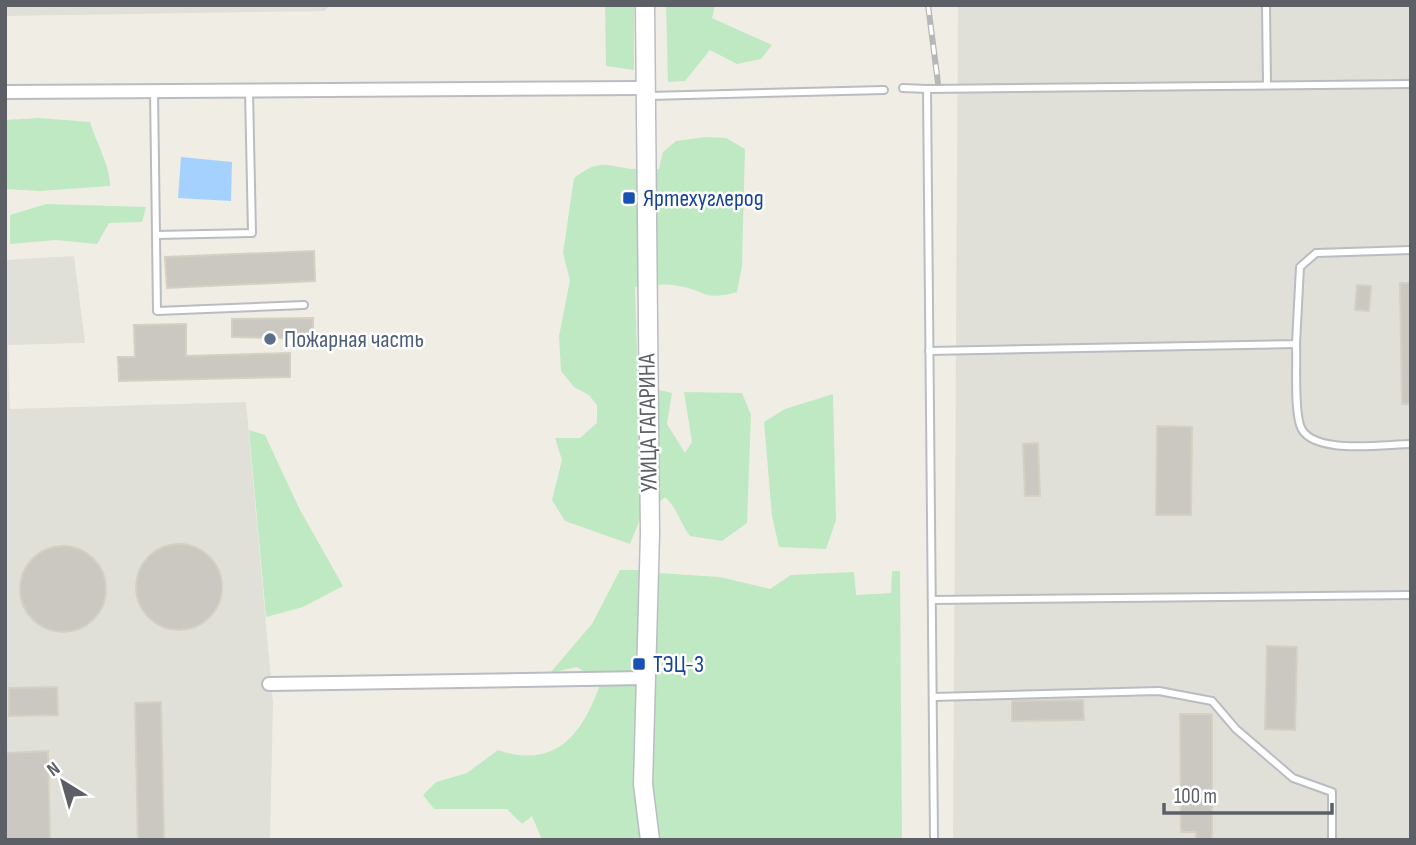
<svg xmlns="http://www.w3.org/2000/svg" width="1416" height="845" font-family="'Sofia Sans Condensed',sans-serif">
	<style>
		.industrial { fill: #e0e0d9 }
		.green { fill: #bfe9c2 }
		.water { fill: #a5d1ff }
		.building { fill: #cbc8c1; stroke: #d5d0c2; stroke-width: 2 }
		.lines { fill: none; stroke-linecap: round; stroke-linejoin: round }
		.lane-casing { stroke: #b9bcc1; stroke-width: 10 }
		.street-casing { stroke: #b9bcc1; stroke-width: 16 }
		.secondary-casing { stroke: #babdc3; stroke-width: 21 }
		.lane { stroke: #fff; stroke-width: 6 }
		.street { stroke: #fff; stroke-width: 12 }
		.secondary { stroke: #fff; stroke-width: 18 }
		.rail-casing { stroke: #b6b7b7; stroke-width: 6 }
		.rail { stroke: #fff; stroke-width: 3.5; stroke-dasharray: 10; stroke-linecap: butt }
		.transit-dot { fill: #1a4fb4; stroke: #fff; stroke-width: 2.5 }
		.service-dot { fill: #5c6f8a; stroke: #fff; stroke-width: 2.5 }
		.labels { text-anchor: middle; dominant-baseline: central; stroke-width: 5; stroke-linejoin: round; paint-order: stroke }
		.transit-label { font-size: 24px; fill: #164399; stroke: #fff; text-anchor: start }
		.service-label { font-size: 24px; fill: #4e5e75; stroke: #fff; text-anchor: start }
		.street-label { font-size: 24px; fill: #5c6066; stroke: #fff }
	</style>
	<rect width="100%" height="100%" fill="#f0eee4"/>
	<g class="industrial">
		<path d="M5,5H329L325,11L5,16Z"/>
		<path d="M958,5H1411V840H953Z"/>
		<path d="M74,256L85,343L8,345L10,409L246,402L273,702L270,840H5V260Z"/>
	</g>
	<g class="green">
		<path d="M605,5H634V70L606,66Z"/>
		<path d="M666,5H715L712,18L772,45L761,59L737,64L710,50L685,81L668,82Z"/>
		<path d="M39,118L90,122C96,142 111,168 110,186L39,191L5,189V120Z"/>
		<path d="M706,137L726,138L745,149L742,266L737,292C702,301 710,292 679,286C664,283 650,285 635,287L638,385L672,393L667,424L685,453L692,442L684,392L742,393L751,415L747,523L722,541L690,536C680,523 678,509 665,497L640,519L630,544L565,521L552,500L562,460L555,438H580L597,423V405L589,395L574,387L561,371L559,336L570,280L563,253L574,178C600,159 603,165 631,169C640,170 650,169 659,169L663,152L676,141Z"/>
		<path d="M46,204L146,207L142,222L109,223L97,244L56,240L10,244V215Z"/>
		<path d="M833,394L836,520L826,549L779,547L772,516L764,422L785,409Z"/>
		<path d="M249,430L265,435L300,510L343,586L303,607L266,617Z"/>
		<path d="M620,570H642L634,787L642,840H542L532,816L522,824L507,809H434L423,795L436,782L467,773L498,750C557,770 583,733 601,682L577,667L550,673L592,624Z"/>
		<path d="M892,571H900L902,840H658L649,773L658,573L720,577L770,589L791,575L854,572L856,595L891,593Z"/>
	</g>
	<path class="water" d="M181,157L232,162L231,201L178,198Z"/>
	<g class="building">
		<path d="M314,251L315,281L167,288L165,257Z"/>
		<path d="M1400,283H1411V404H1402Z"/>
		<path d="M1357,285L1371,286L1369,311L1355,310Z"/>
		<path d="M313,318V339L232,337V319Z"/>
		<path d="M186,324V356L290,353V377L119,381L118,357H135L134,325Z"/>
		<path d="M1157,426L1192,427L1191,515H1156Z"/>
		<path d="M1038,443L1040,496H1025L1023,444Z"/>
		<circle cx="179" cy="587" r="43"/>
		<circle cx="63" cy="589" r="43"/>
		<path d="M1267,646L1297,647L1295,730L1265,729Z"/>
		<path d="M57,687L58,715L9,716V688Z"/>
		<path d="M1083,700L1084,720L1012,721V701Z"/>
		<path d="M161,702L164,840H138L135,703Z"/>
		<path d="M1180,714H1212V840H1196V832H1181Z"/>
		<path d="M48,751L50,840H5V753Z"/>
	</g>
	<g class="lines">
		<defs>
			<g id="lane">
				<path d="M1266,5L1267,85"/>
				<path d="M903,88L927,89"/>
				<path d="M154,91L156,235L252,233L249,91"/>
				<path d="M649,96L884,90"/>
				<path d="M156,235L157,311L304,305"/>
				<path d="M1296,344C1297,367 1294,405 1300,425C1309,456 1384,444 1411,444"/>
				<path d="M929,351L1296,344L1300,267L1316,253L1411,250"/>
				<path d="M932,600L1411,595"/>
				<path d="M933,697L1159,691L1212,701L1236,729L1293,778L1332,792V840"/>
				<path d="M934,840L927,89L1411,84"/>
			</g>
			<g id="street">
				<path d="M5,92L644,88"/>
				<path d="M269,684L645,678"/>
			</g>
			<path id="secondary" d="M645,5L650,534L643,784L650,840"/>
		</defs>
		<use href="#lane" class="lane-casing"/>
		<use href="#street" class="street-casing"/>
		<use href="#secondary" class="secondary-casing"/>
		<use href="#lane" class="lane"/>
		<use href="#street" class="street"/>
		<use href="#secondary" class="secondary"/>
		<defs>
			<path id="rail" d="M928,5L938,83"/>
		</defs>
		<use href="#rail" class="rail-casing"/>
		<use href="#rail" class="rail"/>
	</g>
	<g class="transit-dot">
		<rect x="622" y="191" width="14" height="14" rx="3.5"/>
		<rect x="632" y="657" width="14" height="14" rx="3.5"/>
	</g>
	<circle class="service-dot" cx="270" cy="339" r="7"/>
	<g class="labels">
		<g class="transit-label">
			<text x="643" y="198">Яртехуглерод</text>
			<text x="653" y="664">ТЭЦ-3</text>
		</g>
		<g class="service-label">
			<text x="284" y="339">Пожарная часть</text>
		</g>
		<g class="street-label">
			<text transform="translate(648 423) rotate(-91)">УЛИЦА ГАГАРИНА</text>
		</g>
	</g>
	<rect width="1416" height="845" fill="none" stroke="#5c6066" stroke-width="14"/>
	<g transform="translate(63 782) rotate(323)" stroke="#ffffff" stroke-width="5" paint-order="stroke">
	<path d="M0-5L12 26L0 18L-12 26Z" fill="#5c6066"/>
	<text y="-10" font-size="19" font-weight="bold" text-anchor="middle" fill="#5c6066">N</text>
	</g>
	<path d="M1164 803v10h168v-10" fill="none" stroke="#5c6066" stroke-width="3.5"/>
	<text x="1174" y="803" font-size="21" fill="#5c6066" stroke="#ffffff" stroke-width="5" paint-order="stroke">100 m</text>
</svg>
